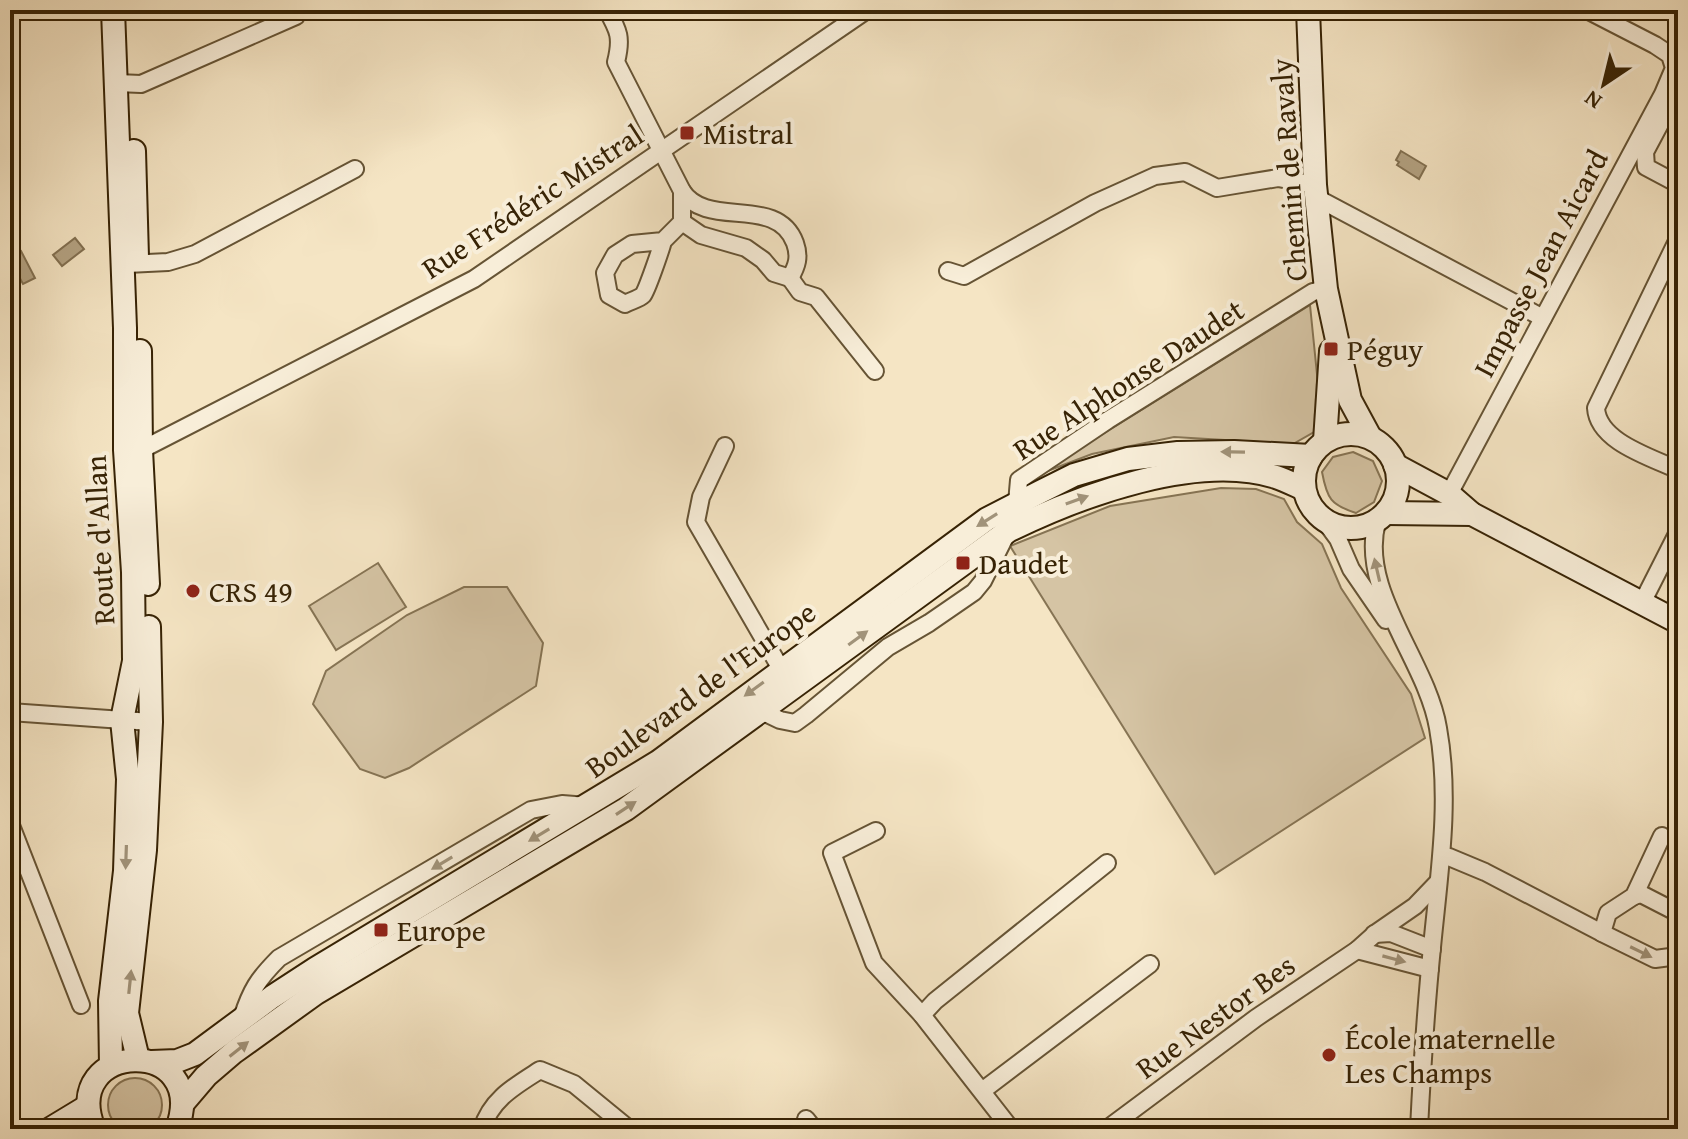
<svg xmlns="http://www.w3.org/2000/svg" width="1688" height="1139" font-family="'Gentium Book Plus',serif">
	<style>
		.green { fill: #d5c4a4; stroke: #867454; stroke-width: 2 }
		.water { fill: #b4a383; stroke: #827051; stroke-width: 2 }
		.lines { fill: none; stroke-linecap: round; stroke-linejoin: round }
		.street-casing { stroke: #665435; stroke-width: 20 }
		.secondary-casing { stroke: #372305; stroke-width: 26 }
		.street { stroke: #f8eed9; stroke-width: 16 }
		.secondary { stroke: #f8eed9; stroke-width: 22 }
		.oneway { fill: #a1937a }
		.poi-dot { fill: #8f2418; stroke: #f8eed9; stroke-width: 3 }
		.labels { text-anchor: middle; dominant-baseline: central; stroke-width: 8; stroke-linejoin: round; paint-order: stroke }
		.poi-label { font-size: 30px; fill: #372305; stroke: #f8eed9; text-anchor: start }
		.street-label { font-size: 30px; fill: #372305; stroke: #f8eed9 }
	</style>
	<rect width="100%" height="100%" fill="#f5e5c4"/>
	<filter id="stains"><feTurbulence type="fractalNoise" baseFrequency=".0025" numOctaves="4"/><feColorMatrix values="0 0 0 0 .2 0 0 0 0 .09 0 0 0 0 .02 0 0 0 .5 -.17"/></filter>
	<radialGradient id="worn" r=".72"><stop offset=".6" stop-color="#630" stop-opacity="0"/><stop offset="1" stop-color="#630" stop-opacity=".3"/></radialGradient>
	<g class="green">
		<path d="M1310,305L1320,404L1314,432L1293,444L1174,437L1092,454L1037,475Z"/>
		<path d="M1353,452L1373,461L1382,481L1374,502L1356,513C1331,505 1327,499 1322,472L1333,457Z"/>
		<path d="M1221,488L1256,489L1284,499L1297,522L1322,544L1341,588L1411,694L1425,738L1215,874L1010,546L1110,506Z"/>
		<path d="M378,563L406,607L336,650L309,606Z"/>
		<path d="M464,587H507L543,643L536,686L409,768L385,778L360,769L313,704L326,671L407,615Z"/>
		<circle cx="135" cy="1105" r="27"/>
	</g>
	<g class="water">
		<path d="M1401,151L1426,166L1419,179L1397,165L1399,162L1396,160Z"/>
		<path d="M75,238L84,249L62,266L53,255Z"/>
		<path d="M21,251L35,278L23,284L10,260V256Z"/>
	</g>
	<g class="lines">
		<defs>
			<g id="street">
				<path d="M607,10C619,31 622,38 616,62L682,191V222L663,241L632,244L615,255L605,273L609,295L625,304C630,301 639,299 643,295C647,290 661,249 663,241"/>
				<path d="M117,83L141,84L296,16"/>
				<path d="M1678,90L1645,152L1646,167L1678,184"/>
				<path d="M682,191C707,230 777,194 795,243C800,257 797,266 790,278L774,273L763,260L746,248L701,235L682,222"/>
				<path d="M1317,198L1543,318"/>
				<path d="M1678,239L1596,408C1598,442 1651,457 1678,470"/>
				<path d="M127,264L168,262L195,254L355,169"/>
				<path d="M948,271L964,276L1095,203L1155,176L1185,172L1217,188L1278,178L1315,185"/>
				<path d="M790,278L800,292L816,297L875,371"/>
				<path d="M725,446L701,497L696,522L781,669"/>
				<path d="M133,450H141L474,279L867,10"/>
				<path d="M1449,494L1663,94L1674,68L1670,55L1655,45L1587,10"/>
				<path d="M1017,503L1019,480L1108,420L1313,292L1326,289"/>
				<path d="M1324,520L1338,539L1351,569L1386,620"/>
				<path d="M1377,522C1358,590 1427,661 1438,728C1451,800 1439,874 1432,947C1426,1007 1422,1068 1419,1129"/>
				<path d="M1642,603L1678,532"/>
				<path d="M761,711L780,720L795,723L806,715L888,647L929,623L974,592L983,581L1007,533"/>
				<path d="M10,712L151,722"/>
				<path d="M10,823L81,1005"/>
				<path d="M876,831L832,853L874,963L922,1015L1011,1129"/>
				<path d="M1662,836L1634,896L1608,913L1602,933L1655,959L1678,956"/>
				<path d="M1442,856L1449,857L1485,872L1602,933"/>
				<path d="M1634,896L1641,894L1678,913"/>
				<path d="M1374,934L1391,933L1432,949"/>
				<path d="M1357,950L1430,969"/>
				<path d="M922,1015L935,1001L1107,863"/>
				<path d="M242,1018C251,990 258,979 279,958L531,810L562,804L587,806"/>
				<path d="M982,1091L1150,964"/>
				<path d="M806,1119L814,1129"/>
				<path d="M482,1129C491,1099 515,1086 540,1070L574,1084L629,1129"/>
				<path d="M1107,1129L1256,1018L1357,950L1376,933L1415,906L1438,882"/>
			</g>
			<g id="secondary">
				<path d="M1308,10L1315,185L1326,289L1350,400L1370,437"/>
				<path d="M134,151L137,257"/>
				<path d="M140,351L141,450L148,584"/>
				<circle cx="1351" cy="481" r="47"/>
				<path d="M1325,441L1331,351"/>
				<path d="M1395,465L1449,494L1472,514L1678,622"/>
				<path d="M1387,513L1472,514"/>
				<path d="M138,1059L127,1013L145,850L151,722L149,627"/>
				<path d="M152,1062L177,1061L195,1054L272,997L315,969L658,762L987,519L1040,492L1074,475L1128,459L1178,453L1234,452L1311,456"/>
				<path d="M111,1065L110,1001L125,871L128,779L122,720L134,661L133,572L125,450V328L113,10"/>
				<path d="M183,1103L206,1076L234,1052L316,993L626,809L1008,531C1079,496 1197,452 1276,477C1285,480 1295,485 1304,489"/>
				<path d="M50,1129L88,1106"/>
				<path d="M94,1129C58,1040 211,1035 177,1129"/>
			</g>
		</defs>
		<use href="#street" class="street-casing"/>
		<use href="#secondary" class="secondary-casing"/>
		<use href="#street" class="street"/>
		<use href="#secondary" class="secondary"/>
	</g>
	<defs><path id="oneway-solid" d="M-6-.8H1V-3.2L6.5 0L1 3.2V.8H-6Z" transform="scale(2)"/></defs>
	<g class="oneway">
		<use href="#oneway-solid" transform="translate(1233 452) rotate(-179)"/>
		<use href="#oneway-solid" transform="translate(1077 500) rotate(-20)"/>
		<use href="#oneway-solid" transform="translate(987 520) rotate(148)"/>
		<use href="#oneway-solid" transform="translate(1377 570) rotate(-103)"/>
		<use href="#oneway-solid" transform="translate(858 638) rotate(-36)"/>
		<use href="#oneway-solid" transform="translate(754 689) rotate(144)"/>
		<use href="#oneway-solid" transform="translate(626 808) rotate(-33)"/>
		<use href="#oneway-solid" transform="translate(539 835) rotate(149)"/>
		<use href="#oneway-solid" transform="translate(126 857) rotate(92)"/>
		<use href="#oneway-solid" transform="translate(442 863) rotate(149)"/>
		<use href="#oneway-solid" transform="translate(1641 952) rotate(26)"/>
		<use href="#oneway-solid" transform="translate(1394 959) rotate(15)"/>
		<use href="#oneway-solid" transform="translate(130 982) rotate(-84)"/>
		<use href="#oneway-solid" transform="translate(239 1049) rotate(-38)"/>
	</g>
	<g class="poi-dot">
		<rect x="679" y="125" width="16" height="16" rx="4"/>
		<rect x="1323" y="341" width="16" height="16" rx="4"/>
		<rect x="955" y="555" width="16" height="16" rx="4"/>
		<circle cx="193" cy="591" r="8"/>
		<rect x="373" y="922" width="16" height="16" rx="4"/>
		<circle cx="1329" cy="1055" r="8"/>
	</g>
	<g class="labels">
		<g class="poi-label">
			<text x="703" y="133">Mistral</text>
			<text x="1347" y="349">Péguy</text>
			<text x="979" y="563">Daudet</text>
			<text x="209" y="591">CRS 49</text>
			<text x="397" y="930">Europe</text>
			<text x="1345" y="1038">École maternelle<tspan x="1345" dy="34">Les Champs</tspan></text>
		</g>
		<g class="street-label">
			<text transform="translate(1288 170) rotate(-94)">Chemin de Ravaly</text>
			<text transform="translate(532 201) rotate(-33)">Rue Frédéric Mistral</text>
			<text transform="translate(1540 263) rotate(-62)">Impasse Jean Aicard</text>
			<text transform="translate(1128 379) rotate(-33)">Rue Alphonse Daudet</text>
			<text transform="translate(99 540) rotate(-93)">Route d'Allan</text>
			<text transform="translate(700 689) rotate(-36)">Boulevard de l'Europe</text>
			<text transform="translate(1215 1016) rotate(-36)">Rue Nestor Bes</text>
		</g>
	</g>
	<rect width="1688" height="1139" fill="none" stroke="#f5e5c4" stroke-width="40"/>
	<rect x="12" y="12" width="1664" height="1115" fill="none" stroke="#372305" stroke-width="4"/>
	<rect x="20" y="20" width="1648" height="1099" fill="none" stroke="#372305" stroke-width="2"/>
	<g transform="translate(1604 84) rotate(215)" stroke="#f8eed9" stroke-width="6" paint-order="stroke">
	<path d="M0-6L14 30L0 20L-14 30Z" fill="#372305"/>
	<text y="-12" font-size="22" font-weight="bold" text-anchor="middle" fill="#372305">N</text>
	</g>
	<rect width="100%" height="100%" filter="url(#stains)"/>
	<rect width="100%" height="100%" fill="url(#worn)"/>
</svg>
